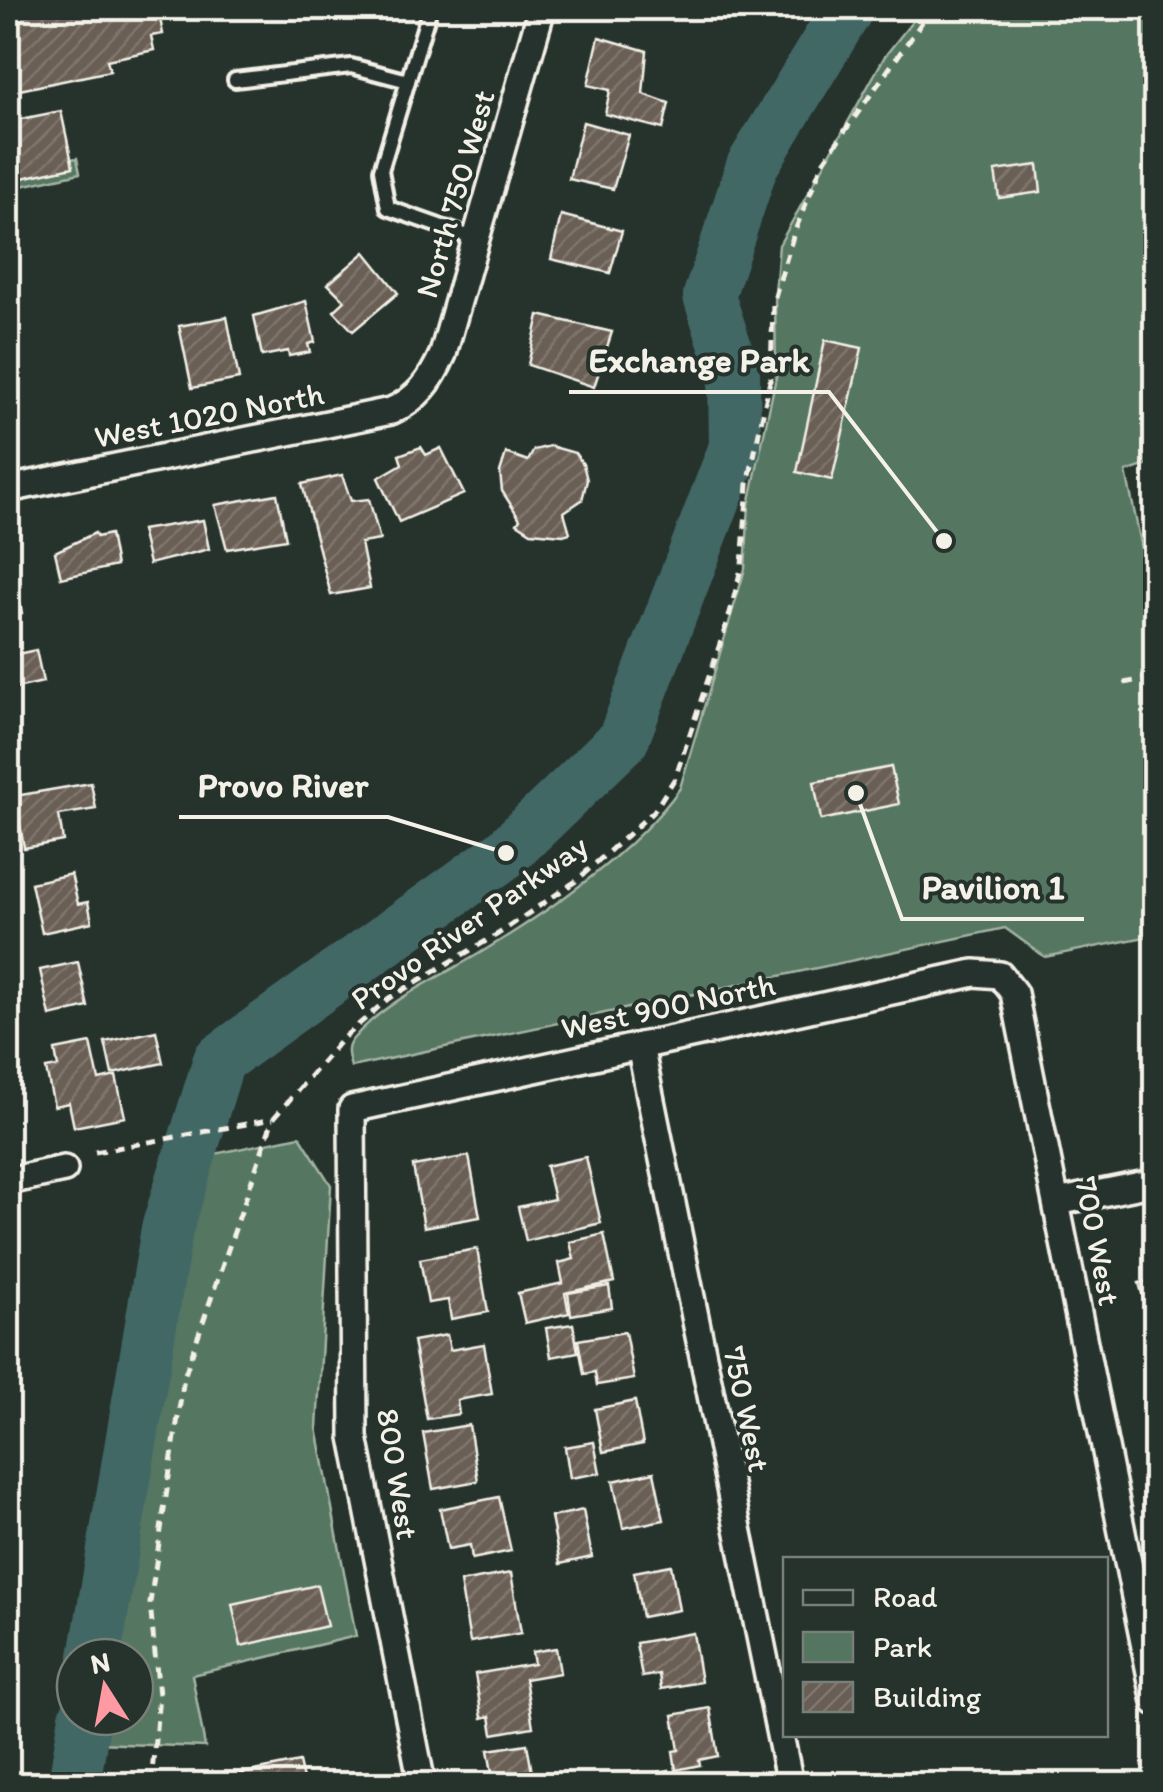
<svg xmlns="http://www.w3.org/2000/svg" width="1163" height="1792" font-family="Itim,sans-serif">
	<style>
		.green { fill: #547660; stroke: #a4b4a4; stroke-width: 2.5 }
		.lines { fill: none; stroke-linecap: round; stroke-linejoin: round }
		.river { stroke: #436866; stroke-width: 52 }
		.building { fill: url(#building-hatch); stroke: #f4f1e8; stroke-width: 2.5 }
		.service-casing { stroke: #f4f1e8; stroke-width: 20 }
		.minor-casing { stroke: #f4f1e8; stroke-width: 32 }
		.path { stroke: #f4f1e8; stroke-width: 5; stroke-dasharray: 10 8; stroke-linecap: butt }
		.service { stroke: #26332d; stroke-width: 12 }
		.minor { stroke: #26332d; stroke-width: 25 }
		.labels { text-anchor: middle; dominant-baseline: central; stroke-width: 8; stroke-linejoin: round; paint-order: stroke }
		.street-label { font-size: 32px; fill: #f4f1e8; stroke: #26332d }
		.leader { fill: none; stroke: #f4f1e8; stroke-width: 4 }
		.callout-dot { fill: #f4f1e8; stroke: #26332d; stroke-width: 4 }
		.callout-label { font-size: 35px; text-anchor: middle; font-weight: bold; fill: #f4f1e8; stroke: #26332d; stroke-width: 8; stroke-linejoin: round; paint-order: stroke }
	</style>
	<defs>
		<pattern id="building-hatch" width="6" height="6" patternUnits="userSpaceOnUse" patternTransform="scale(2.5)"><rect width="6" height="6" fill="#695e55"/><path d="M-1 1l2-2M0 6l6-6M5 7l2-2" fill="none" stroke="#7f766d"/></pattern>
	</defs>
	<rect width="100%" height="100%" fill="#26332d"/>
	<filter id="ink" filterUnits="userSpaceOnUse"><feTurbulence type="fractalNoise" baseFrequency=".01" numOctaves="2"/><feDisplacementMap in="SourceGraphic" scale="20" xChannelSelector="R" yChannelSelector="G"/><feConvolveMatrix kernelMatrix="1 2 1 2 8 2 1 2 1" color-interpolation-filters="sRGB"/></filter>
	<g filter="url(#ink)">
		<g class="green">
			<path d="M923,8H1155V462L1126,472L1155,610V935L1045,957L1005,928L351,1067C348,1056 345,1048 353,1039C386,1000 437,979 480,953C545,914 636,851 680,788L745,569L749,505L776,377L775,293L779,245L885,56Z"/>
			<path d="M77,158L80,173L8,189V181L72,167L71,159Z"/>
			<path d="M300,1136L331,1185L317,1428L356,1636L192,1675L205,1747L96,1743L101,1717H135V1657H111L171,1303L205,1156Z"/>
		</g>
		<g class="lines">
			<g class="river">
				<path d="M95,1657L167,1229L219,1060L506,853L623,740L735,447L734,372L709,296L752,166L848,8"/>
				<path d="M74,1784L85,1717"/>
			</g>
		</g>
		<g class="building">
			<path d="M8,8H158L163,34L151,36L154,50L107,60L110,71L10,92L16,120L61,111L73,167L8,181Z"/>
			<path d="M599,37L647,51L643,94L669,103L663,129L605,114L610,90L588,85Z"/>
			<path d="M583,122L629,135L613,189L569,179Z"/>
			<path d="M1038,165L1041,192L999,198L995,171Z"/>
			<path d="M561,215L622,231L610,273L551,259Z"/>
			<path d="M365,252L398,293L353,331L334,311L345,301L328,284Z"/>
			<path d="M306,301L315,342L308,344L310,352L289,356L288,351L262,356L254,316Z"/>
			<path d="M539,315L612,332L594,387L528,365Z"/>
			<path d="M227,317L239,379L192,388L179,326Z"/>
			<path d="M825,340L862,348L832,480L797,472Z"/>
			<path d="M550,446L575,453L583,464L587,480L582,500L564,512L570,533L563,535L531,532L517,523L520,519L502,491L500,472L506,453L528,461L534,450Z"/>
			<path d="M421,447L426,455L441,448L464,494L399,522L378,478L402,464L399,455Z"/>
			<path d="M342,475L351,501L369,499L380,540L361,543L370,588L331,595L302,484Z"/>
			<path d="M277,494L286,539L227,549L215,505Z"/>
			<path d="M203,520L209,549L149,564L141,530Z"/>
			<path d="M95,533L97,537L110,534L116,566L61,578L55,552Z"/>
			<path d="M9,547L22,613L8,616V548Z"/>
			<path d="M36,650L43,682L8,690V656Z"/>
			<path d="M891,767L899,804L821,820L814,782Z"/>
			<path d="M91,783L96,809L59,815L63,841L24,848L15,796Z"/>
			<path d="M71,874L78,904L88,902L92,922L42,933L31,883Z"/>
			<path d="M78,962L88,1007L50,1016L40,970Z"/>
			<path d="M156,1031L163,1063L112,1074L105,1042Z"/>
			<path d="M91,1043L99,1080L116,1076L125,1117L74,1127L69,1103L54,1106L46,1069L58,1067L55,1050Z"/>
			<path d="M469,1156L480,1217L424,1227L413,1166Z"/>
			<path d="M586,1157L601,1223L526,1241L518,1207L554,1199L546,1166Z"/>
			<path d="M604,1234L614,1282L565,1293L569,1313L525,1323L518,1293L563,1283L559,1263L574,1259L570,1242Z"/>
			<path d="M477,1249L488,1312L451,1319L448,1300L428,1303L420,1259Z"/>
			<path d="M1156,1279V1315L1149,1317L1139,1283Z"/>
			<path d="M609,1286L612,1308L571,1315L568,1293Z"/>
			<path d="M573,1324L578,1352L551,1357L546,1328Z"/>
			<path d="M625,1332L634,1379L597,1385L595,1372L584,1374L578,1340Z"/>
			<path d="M447,1335L450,1350L484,1344L492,1394L457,1400L459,1414L427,1419L413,1341Z"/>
			<path d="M635,1401L643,1444L603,1452L595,1409Z"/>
			<path d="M469,1425L478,1481L433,1489L423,1433Z"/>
			<path d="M594,1442L600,1473L570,1478L565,1447Z"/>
			<path d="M654,1472L664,1520L623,1528L613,1481Z"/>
			<path d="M499,1497L511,1551L472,1559L470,1545L448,1549L440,1509Z"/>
			<path d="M583,1510L592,1557L560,1564L551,1517Z"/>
			<path d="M671,1565L679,1610L642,1617L634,1572Z"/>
			<path d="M511,1573L521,1633L470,1642L460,1582Z"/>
			<path d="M317,1585L327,1626L241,1646L232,1604Z"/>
			<path d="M693,1633L701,1682L661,1689L659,1674L642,1677L636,1643Z"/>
			<path d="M556,1648L560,1673L525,1679L533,1727L493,1734L490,1716L482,1718L475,1674L534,1664L532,1652Z"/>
			<path d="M710,1708L718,1756L699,1760L700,1765L676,1770L673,1751L679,1750L673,1715Z"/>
			<path d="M527,1744L534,1784H494L488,1750Z"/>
			<path d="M299,1762L304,1784H242L240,1774Z"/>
			<path d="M669,1770L671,1784H628L626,1773L639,1771L640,1776Z"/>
		</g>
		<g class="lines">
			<defs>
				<g id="service">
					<path d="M426,8L428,15L381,170L388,208L476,239"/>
					<path d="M235,80L351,66L408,81"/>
				</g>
				<g id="minor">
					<path d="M8,489L391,411C418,399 431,381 443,354L542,8"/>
					<path d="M640,1046L790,1784"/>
					<path d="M8,1181L64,1169"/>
					<path d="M1057,1202L1156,1182"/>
					<path d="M422,1784L354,1437L352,1109L974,973L1000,975L1014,993L1156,1702"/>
				</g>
			</defs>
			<use href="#service" class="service-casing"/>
			<use href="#minor" class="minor-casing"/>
			<g class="path">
				<path d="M1124,683L1156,677"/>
				<path d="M95,1152L273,1119"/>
				<path d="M151,1784L159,1695L150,1603L184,1377L273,1119L342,1039L389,998L498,934L576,881L654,811L675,778L729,617L742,565L748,484L771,376L773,303L794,233L823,162L932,8"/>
			</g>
			<use href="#service" class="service"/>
			<use href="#minor" class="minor"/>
		</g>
	</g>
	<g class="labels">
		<g class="street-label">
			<text transform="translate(455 194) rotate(-74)">North 750 West</text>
			<text transform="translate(209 415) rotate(-11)">West 1020 North</text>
			<text transform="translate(469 922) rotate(-35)">Provo River Parkway</text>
			<text transform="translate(668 1006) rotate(-12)">West 900 North</text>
			<text transform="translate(1098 1241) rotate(79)">700 West</text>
			<text transform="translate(747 1409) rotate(78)">750 West</text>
			<text transform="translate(398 1474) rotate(81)">800 West</text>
		</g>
	</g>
	<path class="leader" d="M944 541L829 392H569M506 853L388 817H179M856 793L902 919H1084"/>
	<g class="callout-dot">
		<circle cx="944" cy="541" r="10"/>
		<circle cx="506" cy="853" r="10"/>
		<circle cx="856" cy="793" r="10"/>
	</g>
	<g class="callout-label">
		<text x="699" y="372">Exchange Park</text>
		<text x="283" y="797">Provo River</text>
		<text x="993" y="899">Pavilion 1</text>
	</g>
	<rect width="1163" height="1792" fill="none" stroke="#26332d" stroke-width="40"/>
	<rect x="20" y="20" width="1123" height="1752" fill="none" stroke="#f4f1e8" stroke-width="4" filter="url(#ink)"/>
	<rect x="783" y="1557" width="325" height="180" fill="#26332d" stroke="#787f78" stroke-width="2.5"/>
	<rect x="803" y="1590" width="50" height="15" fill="#26332d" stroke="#787f78" stroke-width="2.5"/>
	<text x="873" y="1607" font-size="30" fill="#f4f1e8">Road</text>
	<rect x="803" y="1632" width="50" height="30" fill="#547660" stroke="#787f78" stroke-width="2.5"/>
	<text x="873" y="1657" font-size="30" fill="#f4f1e8">Park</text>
	<rect x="803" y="1682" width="50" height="30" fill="url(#building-hatch)" stroke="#787f78" stroke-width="2.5"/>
	<text x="873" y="1707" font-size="30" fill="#f4f1e8">Building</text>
	<g transform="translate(105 1687) rotate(349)"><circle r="48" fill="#26332d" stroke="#787f78" stroke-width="2.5"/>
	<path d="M0-8L18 38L0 25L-18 38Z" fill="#ff9aa2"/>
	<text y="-15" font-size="28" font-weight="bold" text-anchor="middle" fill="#f4f1e8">N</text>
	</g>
</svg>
